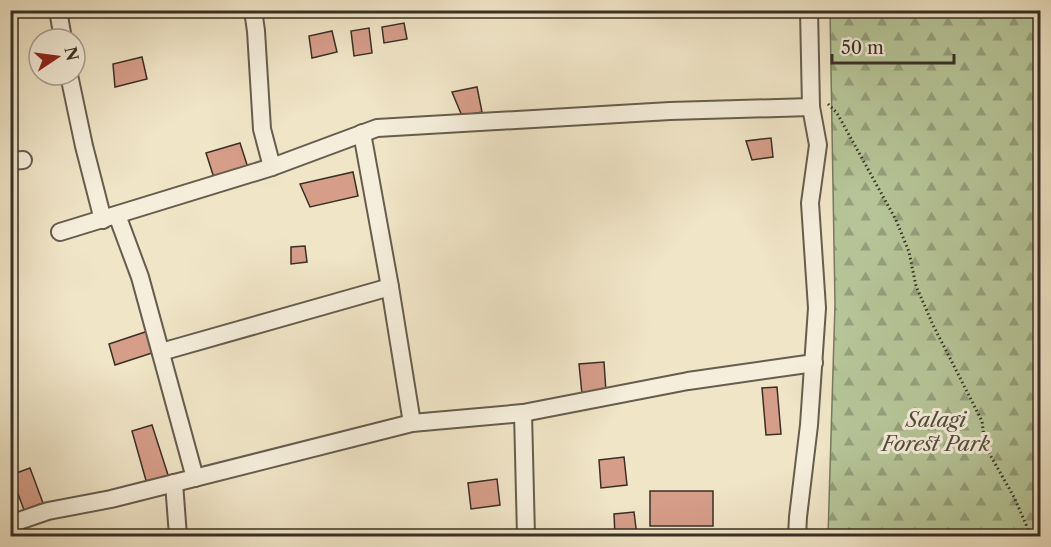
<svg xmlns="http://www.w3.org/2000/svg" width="1051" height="547" font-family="'Libre Caslon Text',serif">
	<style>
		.forest { fill: url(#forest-firs); stroke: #777a5e; stroke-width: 1.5 }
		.building { fill: #d69d89; stroke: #383025; stroke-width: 1.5 }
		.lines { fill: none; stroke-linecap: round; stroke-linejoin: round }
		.minor-casing { stroke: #665d4e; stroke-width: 20 }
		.path { stroke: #383025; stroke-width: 3; stroke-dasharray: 1.5 3; stroke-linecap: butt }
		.minor { stroke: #f5eedb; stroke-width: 16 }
		.labels { text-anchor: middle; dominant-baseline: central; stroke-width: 6; stroke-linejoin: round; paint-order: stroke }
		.park-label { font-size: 21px; font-style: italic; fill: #514e3c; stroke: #f5eedb }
	</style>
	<defs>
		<pattern id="forest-firs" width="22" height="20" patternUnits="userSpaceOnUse" patternTransform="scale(1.5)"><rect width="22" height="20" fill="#b6c598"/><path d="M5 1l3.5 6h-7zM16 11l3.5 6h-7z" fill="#95a07c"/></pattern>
	</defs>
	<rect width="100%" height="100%" fill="#f0e5c7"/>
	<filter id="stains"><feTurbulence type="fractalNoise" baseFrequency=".00333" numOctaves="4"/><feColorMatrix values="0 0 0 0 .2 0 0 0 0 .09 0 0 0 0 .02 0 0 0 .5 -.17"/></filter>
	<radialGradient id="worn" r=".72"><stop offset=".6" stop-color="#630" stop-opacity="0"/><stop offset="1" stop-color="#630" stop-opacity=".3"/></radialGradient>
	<path class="forest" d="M830,11H1040V536H828L835,304Z"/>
	<g class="building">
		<path d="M404,23L407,39L384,43L382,27Z"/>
		<path d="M369,28L372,53L354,56L351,31Z"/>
		<path d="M332,31L337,52L312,58L309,36Z"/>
		<path d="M142,57L147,79L115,87L113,64Z"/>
		<path d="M477,87L482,112L462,116L452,92Z"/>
		<path d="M771,138L773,157L752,160L746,141Z"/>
		<path d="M240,143L250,174L216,184L206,153Z"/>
		<path d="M353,172L358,196L310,207L300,184Z"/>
		<path d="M305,246L307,262L291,264V247Z"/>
		<path d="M148,331L155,352L115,365L109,344Z"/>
		<path d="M604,362L606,392L582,394L579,364Z"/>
		<path d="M777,387L781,434L766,435L762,388Z"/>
		<path d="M152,425L169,478L147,484L132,431Z"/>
		<path d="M624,457L627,485L601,488L599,460Z"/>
		<path d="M30,468L43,503L24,510L11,475Z"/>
		<path d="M497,479L500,505L471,509L468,483Z"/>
		<rect x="650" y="491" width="63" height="35"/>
		<path d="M634,512L637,536H615L614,514Z"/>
	</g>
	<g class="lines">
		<defs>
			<g id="minor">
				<path d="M58,10L63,39"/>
				<path d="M253,10L256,31L262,129L272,167"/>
				<path d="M69,75L84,146L103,220"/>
				<path d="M362,133L390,287L412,423"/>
				<path d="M10,161L23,160"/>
				<path d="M117,215L140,277L195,478"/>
				<path d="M60,232L272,167L377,128L670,111L811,107"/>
				<path d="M161,352L390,287"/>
				<path d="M523,413L526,536"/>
				<path d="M174,483L178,536"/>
				<path d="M10,524L48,511L111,499L412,423L523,413L688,381L814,363"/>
				<path d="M797,536L798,517L809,425L817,308L810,203L818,145L811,107L809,10"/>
			</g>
		</defs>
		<use href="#minor" class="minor-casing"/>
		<path class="path" d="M828,104L837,113L896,220L909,252L916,286L933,325L982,421L985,446L1014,497L1031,536"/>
		<use href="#minor" class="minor"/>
	</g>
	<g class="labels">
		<g class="park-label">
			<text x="936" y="419">Salagi<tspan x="936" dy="24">Forest Park</tspan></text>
		</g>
	</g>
	<rect width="1051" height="547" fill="none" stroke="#f0e5c7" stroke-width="36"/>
	<rect x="12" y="12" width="1027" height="523" fill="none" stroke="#383025" stroke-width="3"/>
	<rect x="18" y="18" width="1015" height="511" fill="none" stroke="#383025" stroke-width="1.5"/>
	<g transform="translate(57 57) rotate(77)"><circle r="28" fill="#f5eedb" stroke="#a9a292" stroke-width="1.5"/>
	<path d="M0-4.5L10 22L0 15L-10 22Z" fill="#8f2418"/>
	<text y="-9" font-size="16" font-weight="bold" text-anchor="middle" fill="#383025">N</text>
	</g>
	<path d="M832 54v9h122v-9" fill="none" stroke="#383025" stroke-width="3"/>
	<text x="841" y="54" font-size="18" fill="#383025" stroke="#f5eedb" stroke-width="4.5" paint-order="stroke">50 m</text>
	<rect width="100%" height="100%" filter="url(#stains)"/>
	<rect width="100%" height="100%" fill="url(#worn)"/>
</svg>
